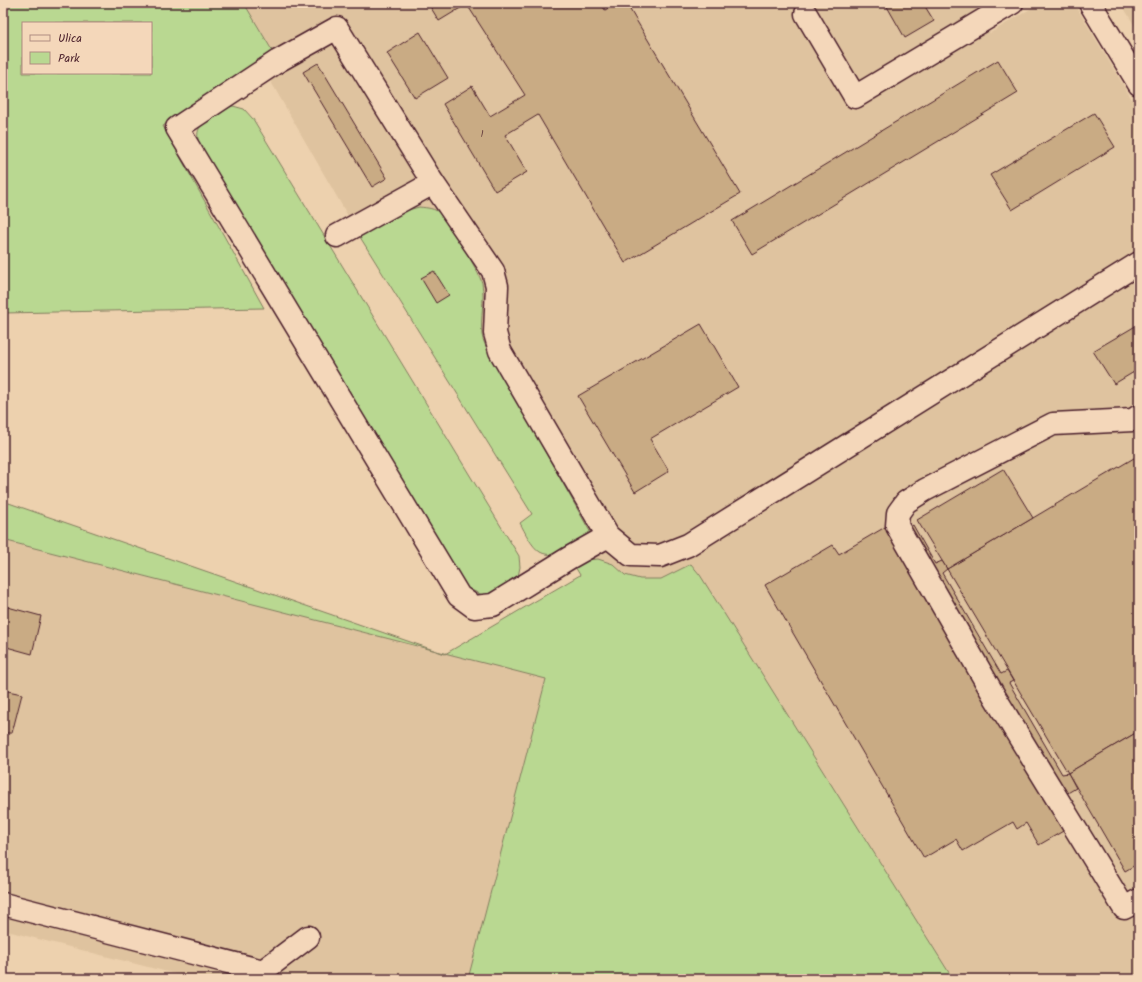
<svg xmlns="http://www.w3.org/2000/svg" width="1142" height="982" font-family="Kalam,sans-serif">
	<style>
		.built { fill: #dfc39f }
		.green { fill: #b9d891; stroke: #827c5e; fill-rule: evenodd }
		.building { fill: #c9ab84; stroke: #4a1f2b }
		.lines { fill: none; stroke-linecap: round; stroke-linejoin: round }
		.minor-casing { stroke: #4a1f2b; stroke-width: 25 }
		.minor { stroke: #f4d7ba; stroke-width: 22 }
		.labels { text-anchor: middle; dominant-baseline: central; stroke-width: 3.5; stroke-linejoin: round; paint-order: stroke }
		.number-label { font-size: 10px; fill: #6a4241 }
	</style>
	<rect width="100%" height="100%" fill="#edd1ae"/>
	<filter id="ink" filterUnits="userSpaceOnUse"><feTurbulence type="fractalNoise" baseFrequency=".025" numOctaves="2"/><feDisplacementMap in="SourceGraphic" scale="8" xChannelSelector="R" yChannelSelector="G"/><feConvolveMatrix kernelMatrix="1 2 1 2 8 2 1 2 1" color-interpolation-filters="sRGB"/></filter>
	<g filter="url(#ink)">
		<g class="built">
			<path d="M244,3H972L990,33L1040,3H1074L1139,111V979H953L700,575L691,565L661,579H640L625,575L613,564L585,560L592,534L489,352L482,336L481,318L483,305L482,282L476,267L375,227L360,237L259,61L273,52Z"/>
			<path d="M1121,3H1139V33Z"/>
			<path d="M3,540L546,679L468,979H195L3,930Z"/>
		</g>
		<g class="green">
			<path d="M3,3H244L273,52L163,126L264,308L3,313ZM23,23H151V73H23Z"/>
			<path d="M233,106L244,109L253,119L519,556L520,567L518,577L489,595H482L465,587L201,151C195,132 196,127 213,116C220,111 225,108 233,106Z"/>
			<path d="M419,207C428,208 434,208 442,214C448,219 480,274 482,283C485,300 480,318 482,335C483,341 486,347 489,352L592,535C579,543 556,561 540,552C531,546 525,532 520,523L532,514L360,237C378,225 397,212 419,207Z"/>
			<path d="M3,501L445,654L580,575L574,565L585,560L598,559L613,564L625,575L640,579H661L691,564L700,575L953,979H468L546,679L3,540Z"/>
		</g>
		<g class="building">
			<path d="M428,3H466L467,4L439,21Z"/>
			<path d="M466,3H601L605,10L618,3H626L740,194L625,263L538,115L505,135L527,172L495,191L443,104L472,86L490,116L525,95Z"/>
			<path d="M885,3H923L934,21L905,38Z"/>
			<path d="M420,32L448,78L415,98L387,53Z"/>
			<path d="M998,60L1018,93L752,254L732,221Z"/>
			<path d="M318,63L387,178L372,187L303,72Z"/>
			<path d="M1094,113L1115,147L1012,210L990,175Z"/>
			<path d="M434,271L449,295L436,303L421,278Z"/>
			<path d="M701,324L738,387L650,439L669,471L635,492L578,396Z"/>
			<path d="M1139,324V369L1114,384L1093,351Z"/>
			<path d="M1139,455V731L1068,773L947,569Z"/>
			<path d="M1003,469L1033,518L947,569L917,520Z"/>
			<path d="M899,519L905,530L913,525L935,564L942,561L947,569L942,573L1001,674L1007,671L1013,681L1009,683L1062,774L1068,773L1076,788L1049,804L1065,830L1039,845L1026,823L1017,829L1013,822L963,851L956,839L924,858L765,585L833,545L839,554Z"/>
			<path d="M4,606L41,616L32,654L3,646V611Z"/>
			<path d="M3,690L22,694L12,733H3Z"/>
			<path d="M1139,731V863L1125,871L1068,773Z"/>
		</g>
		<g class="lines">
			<defs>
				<g id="minor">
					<path d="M1090,3L1139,84"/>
					<path d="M806,14L855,97L1012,3"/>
					<path d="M337,236L433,183"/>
					<path d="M1139,416L1133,420L1053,424L925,490L906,502L898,513L897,526L996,699L1124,908L1139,900"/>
					<path d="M608,536L569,558L493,605L474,607L459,596L177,128L278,61L337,28L433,183L493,271L497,286L495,333L500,351L608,536L631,555L660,556L688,545L1139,263"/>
					<path d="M3,904L263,971L308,937"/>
				</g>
			</defs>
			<use href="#minor" class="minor-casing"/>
			<use href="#minor" class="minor"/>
		</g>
	</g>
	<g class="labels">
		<g class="number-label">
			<text x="482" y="134">1</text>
		</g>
	</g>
	<rect width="1142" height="982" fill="none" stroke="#f4d7ba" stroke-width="16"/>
	<rect x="8" y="8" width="1126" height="966" fill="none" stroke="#4a1f2b" stroke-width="1.5" filter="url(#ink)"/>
	<rect x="22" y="22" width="130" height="52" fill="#f4d7ba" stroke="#b08d81"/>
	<rect x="30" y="35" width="20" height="6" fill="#f4d7ba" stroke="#b08d81"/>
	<text x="58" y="42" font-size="12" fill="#4a1f2b">Ulica</text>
	<rect x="30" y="52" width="20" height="12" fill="#b9d891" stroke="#b08d81"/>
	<text x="58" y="62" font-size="12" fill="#4a1f2b">Park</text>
</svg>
